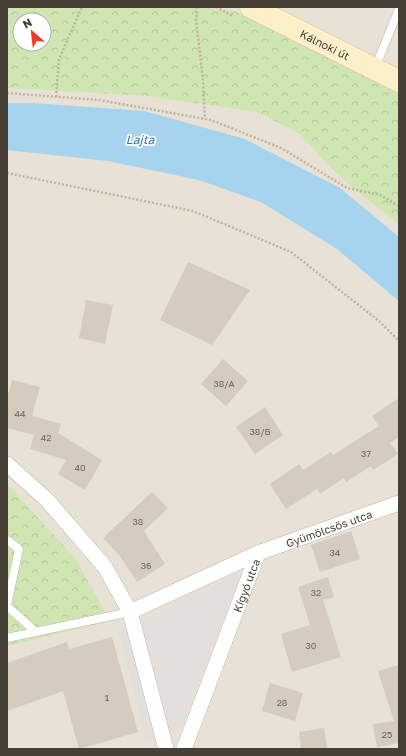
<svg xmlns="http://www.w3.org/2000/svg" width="406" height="756" font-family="'Golos Text',sans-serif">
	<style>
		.residential { fill: #e7e1d6; fill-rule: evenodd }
		.forest { fill: url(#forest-crowns); fill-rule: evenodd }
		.parking { fill: #e2dfdc }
		.water { fill: #a6d3ee }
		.building { fill: #d5cbbe }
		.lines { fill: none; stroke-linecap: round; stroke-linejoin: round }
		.lane-casing { stroke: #beb7ab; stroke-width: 9 }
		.street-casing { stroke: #beb7ab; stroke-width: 16 }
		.secondary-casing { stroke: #d2c199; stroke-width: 23 }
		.path { stroke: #c0b29c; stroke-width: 2.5; stroke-dasharray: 2 2; stroke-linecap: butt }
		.lane { stroke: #fff; stroke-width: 8 }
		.street { stroke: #fff; stroke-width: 15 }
		.secondary { stroke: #fdefc8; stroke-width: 22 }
		.labels { text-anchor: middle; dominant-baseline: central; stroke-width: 3.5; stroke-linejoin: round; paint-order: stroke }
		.number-label { font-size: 9px; fill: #6a6359 }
		.street-label { font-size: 11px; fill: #464037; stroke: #fff }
		.water-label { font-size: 12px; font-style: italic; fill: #3179a7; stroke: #fff }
	</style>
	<defs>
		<pattern id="forest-crowns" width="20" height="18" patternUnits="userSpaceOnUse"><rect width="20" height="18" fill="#d0e6b2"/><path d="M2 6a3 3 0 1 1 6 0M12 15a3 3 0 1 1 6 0" fill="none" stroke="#b4c69a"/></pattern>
	</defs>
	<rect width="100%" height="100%" fill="#f3efe8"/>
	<path class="residential" d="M7,7H399V749H7ZM20,20H44V44H20Z"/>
	<g class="forest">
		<path d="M7,7H204L217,10L235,11L399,94V224L354,189L326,163L300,134L257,112L148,96L7,88ZM20,20H44V44H20Z"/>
		<path d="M7,484L75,558L110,621L7,646Z"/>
	</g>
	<path class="parking" d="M241,571L182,726L147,742L119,632Z"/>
	<path class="water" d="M7,103H33L144,111L245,139L340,188L399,237V301L337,249L261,202L199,180L108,161L7,150Z"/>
	<g class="building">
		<path d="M188,262L250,290L212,345L160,320Z"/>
		<path d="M86,300L113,305L105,344L79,338Z"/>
		<path d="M223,359L248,381L226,406L201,384Z"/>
		<path d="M12,380L40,387L32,416L61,424L58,433L102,460L85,490L58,474L66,460L30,449L34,435L7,428V398Z"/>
		<path d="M399,398V437L390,443L398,454L373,470L371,466L346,482L344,478L320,494L317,489L286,509L270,484L299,464L303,470L331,452L333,455L379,426L372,416Z"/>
		<path d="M265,407L283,435L255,454L236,427Z"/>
		<path d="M152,492L168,508L144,531L165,564L137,582L119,555L103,538Z"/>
		<path d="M351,531L360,559L320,572L311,545Z"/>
		<path d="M328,577L334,597L323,600L341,657L292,672L281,634L310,625L298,587Z"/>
		<path d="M112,637L138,732L79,749L63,691L7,711V663L67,642L69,649Z"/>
		<path d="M399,665V743L377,747L373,724L394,721L378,671Z"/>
		<path d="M270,683L303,693L295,721L262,711Z"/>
		<path d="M324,728L327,749H301L299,732Z"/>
	</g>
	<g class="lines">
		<defs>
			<g id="lane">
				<path d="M375,68L399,9"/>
				<path d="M7,540L19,549L7,605"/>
				<path d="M7,606L36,632"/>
				<path d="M7,638L130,612"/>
			</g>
			<g id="street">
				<path d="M7,464L47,500L105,567L130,612L166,749"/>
				<path id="s1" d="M130,612L258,553L399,503"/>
				<path id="s2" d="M184,749L258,553"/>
			</g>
			<g id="secondary">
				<path id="s3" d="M251,7L399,81"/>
			</g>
		</defs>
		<use href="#lane" class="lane-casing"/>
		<use href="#street" class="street-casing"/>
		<use href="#secondary" class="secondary-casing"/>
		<g class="path">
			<path d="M197,7L196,19L203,80L205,119"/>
			<path d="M216,7L233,16"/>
			<path d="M7,93L99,100L211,120L281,148L347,188L380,195L399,206"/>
			<path d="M56,97L59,59L82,7"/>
			<path d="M7,173L193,211L291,252L379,321L399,341"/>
		</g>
		<use href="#lane" class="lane"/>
		<use href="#street" class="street"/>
		<use href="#secondary" class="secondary"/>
	</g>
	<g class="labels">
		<g class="number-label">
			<text x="224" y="383">38/A</text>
			<text x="20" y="413">44</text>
			<text x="260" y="431">38/B</text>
			<text x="46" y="437">42</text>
			<text x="366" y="453">37</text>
			<text x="80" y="467">40</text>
			<text x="138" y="521">38</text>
			<text x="335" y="552">34</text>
			<text x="146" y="565">36</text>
			<text x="316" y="592">32</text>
			<text x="311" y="645">30</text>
			<text x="107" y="697">1</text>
			<text x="282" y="702">28</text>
			<text x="387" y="734">25</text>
		</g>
		<g class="street-label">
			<text stroke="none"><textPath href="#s3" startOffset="83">Kálnoki út</textPath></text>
			<text stroke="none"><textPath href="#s1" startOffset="216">Gyümölcsös utca</textPath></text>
			<text stroke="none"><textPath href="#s2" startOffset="175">Kígyó utca</textPath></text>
		</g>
		<g class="water-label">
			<text x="140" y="139">Lajta</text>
		</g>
	</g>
	<rect width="406" height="756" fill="none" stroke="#464037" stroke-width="16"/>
	<g transform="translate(32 32) rotate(332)"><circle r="19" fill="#ffffff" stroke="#b5b3af"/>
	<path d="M0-3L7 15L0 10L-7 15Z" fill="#f23a20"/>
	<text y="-6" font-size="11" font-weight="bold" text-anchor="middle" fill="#464037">N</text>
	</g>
</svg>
